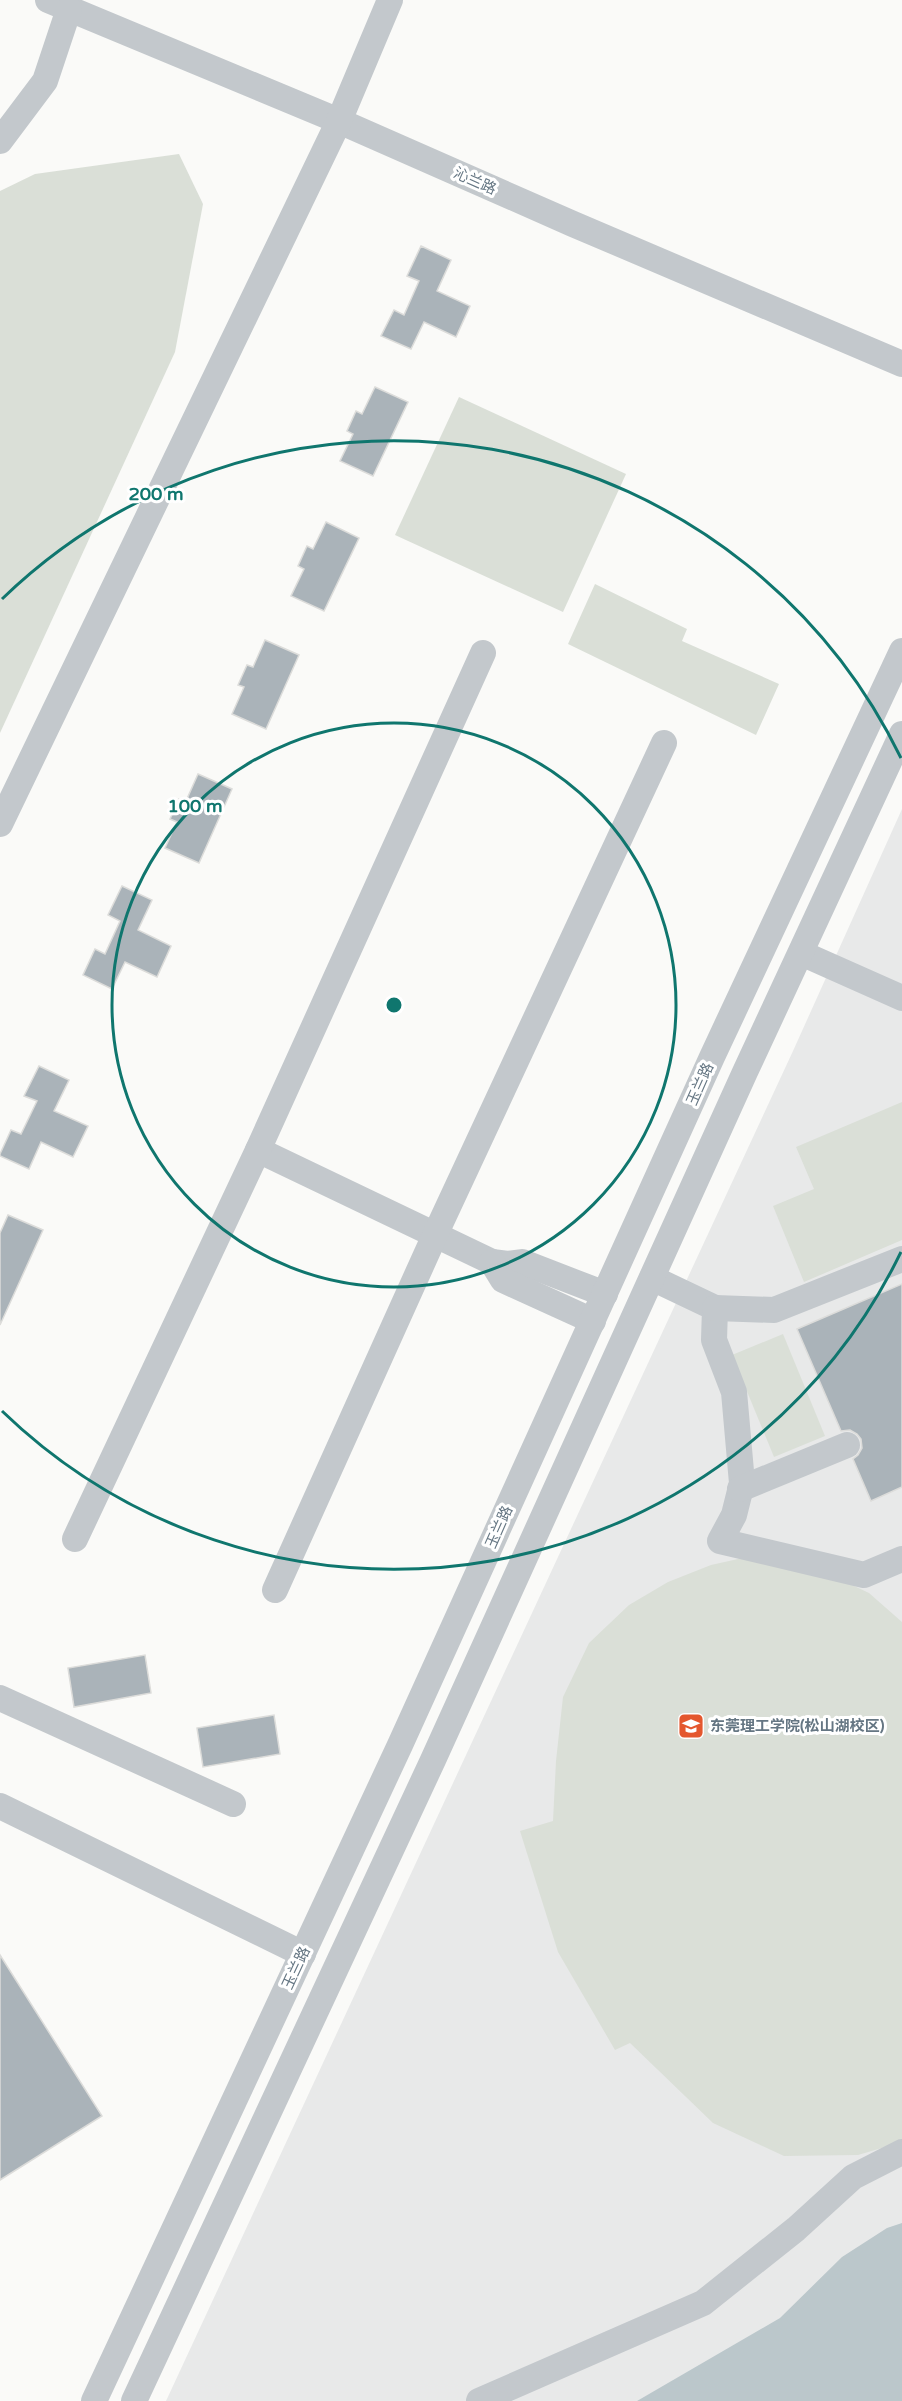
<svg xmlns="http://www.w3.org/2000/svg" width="902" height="2401" font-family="'Varela Round','Noto Sans SC',sans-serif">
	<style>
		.built { fill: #e8e9e9 }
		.green { fill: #dadfd7 }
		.water { fill: #bbc7cb }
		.building { fill: #aab3b9; stroke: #dcdcda; stroke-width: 1.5 }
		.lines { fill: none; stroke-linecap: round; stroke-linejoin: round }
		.minor { stroke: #c3c8cc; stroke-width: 26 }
		.ring { fill: none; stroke: #0f766e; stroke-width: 3 }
		.labels { text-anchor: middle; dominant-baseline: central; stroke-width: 6; stroke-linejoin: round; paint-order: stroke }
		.street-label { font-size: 15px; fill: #657683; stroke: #fff }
		.poi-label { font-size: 15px; font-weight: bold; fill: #657683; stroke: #fff; text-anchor: start }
		.centre { fill: #0f766e; stroke: #fff; stroke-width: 3 }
		.ring-label { font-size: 18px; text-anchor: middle; font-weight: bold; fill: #0f766e; stroke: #fff; stroke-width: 6; stroke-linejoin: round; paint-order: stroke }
	</style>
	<rect width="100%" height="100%" fill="#fafaf8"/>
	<path class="built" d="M902,809V2401H166L793,1051Z"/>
	<g class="green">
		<path d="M179,154L203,204L175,352L0,733V191L35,174Z"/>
		<path d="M459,397L626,474L563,612L395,535Z"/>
		<path d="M595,584L687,629L682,641L779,684L756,735L568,644Z"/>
		<path d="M902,1102V1240L804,1282L773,1206L814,1189L796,1147Z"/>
		<path d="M783,1334L825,1436L774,1457L732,1355Z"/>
		<path d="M756,1555L806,1563L869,1593L902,1622V2142L858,2155L784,2156L713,2123L630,2043L615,2050L558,1952L520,1831L553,1821L556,1761L563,1697L589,1643L629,1605L668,1582L711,1565Z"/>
	</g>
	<path class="water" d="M902,2223V2401H637L780,2318L842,2257L887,2228Z"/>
	<g class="building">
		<path d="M421,246L451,260L437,291L470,306L456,337L424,322L411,349L381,336L394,310L404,315L419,281L407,276Z"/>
		<path d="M375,387L408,402L373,476L340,461L353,434L347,431L356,411L362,414Z"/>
		<path d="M326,522L359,538L324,611L291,596L304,569L298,566L307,546L313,549Z"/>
		<path d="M265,640L299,655L266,729L232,714L244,687L238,685L247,665L253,667Z"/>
		<path d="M198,774L232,789L199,863L165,848L177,822L170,819L179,799L186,801Z"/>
		<path d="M122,886L152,900L138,930L171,946L157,977L125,962L112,989L83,975L95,949L105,954L120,921L108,915Z"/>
		<path d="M39,1066L69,1080L54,1111L88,1126L73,1157L41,1142L29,1169L0,1156V1154L11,1130L21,1134L37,1101L24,1096Z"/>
		<path d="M8,1215L43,1230L0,1325V1233Z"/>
		<path d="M902,1284V1487L871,1501L853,1459L858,1455L862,1448L861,1439L857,1434L850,1430L841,1431L797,1329Z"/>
		<path d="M145,1655L151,1693L74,1707L68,1668Z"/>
		<path d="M274,1715L280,1754L203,1767L197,1728Z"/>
		<path d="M0,1955L102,2116L0,2180Z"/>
	</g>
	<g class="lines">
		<g class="minor">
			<path d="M48,0L339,121L573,224L902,364"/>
			<path d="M0,141L45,81L69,9"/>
			<path d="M0,824L339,121L390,0"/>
			<path d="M801,953L902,998"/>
			<path d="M258,1150L492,1262L508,1264L522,1262L605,1294"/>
			<path d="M492,1262L503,1280L593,1321"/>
			<path d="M652,1278L715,1308L714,1340L734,1392L742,1483L734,1515L720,1541L864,1575L902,1559"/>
			<path d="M715,1308L774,1310L902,1259"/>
			<path d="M740,1489L847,1445"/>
			<path d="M75,1539L258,1150L483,653"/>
			<path d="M275,1590L435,1235L664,743"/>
			<path d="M0,1698L233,1804"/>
			<path d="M0,1806L303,1954"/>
			<path d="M94,2401L400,1745L712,1057L902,651"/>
			<path d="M134,2401L433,1760L745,1072L902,734"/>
			<path d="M479,2401L703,2303L796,2229L853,2177L902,2152"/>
		</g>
	</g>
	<g class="ring">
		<circle cx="394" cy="1005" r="282"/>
		<path d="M901 1252A564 564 0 0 1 2 1411M2 599A564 564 0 0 1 901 758"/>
	</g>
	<defs>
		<symbol id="university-square" viewBox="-11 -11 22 22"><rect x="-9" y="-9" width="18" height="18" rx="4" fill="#e4572e" stroke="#fff"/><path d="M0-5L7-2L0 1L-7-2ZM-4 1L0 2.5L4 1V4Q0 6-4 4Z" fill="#fff"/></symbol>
	</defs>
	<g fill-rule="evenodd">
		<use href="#university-square" x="676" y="1711" width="30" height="30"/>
	</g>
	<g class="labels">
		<g class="street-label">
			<text transform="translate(475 181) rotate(24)">沁兰路</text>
			<text transform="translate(700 1084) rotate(-66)">玉兰路</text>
			<text transform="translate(499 1527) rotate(-66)">玉兰路</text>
			<text transform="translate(296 1968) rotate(-65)">玉兰路</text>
		</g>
		<g class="poi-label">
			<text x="710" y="1726">东莞理工学院(松山湖校区)</text>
		</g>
	</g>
	<circle cx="394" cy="1005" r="9" class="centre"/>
	<g class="ring-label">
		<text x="156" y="500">200 m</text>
		<text x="195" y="812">100 m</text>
	</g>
</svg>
